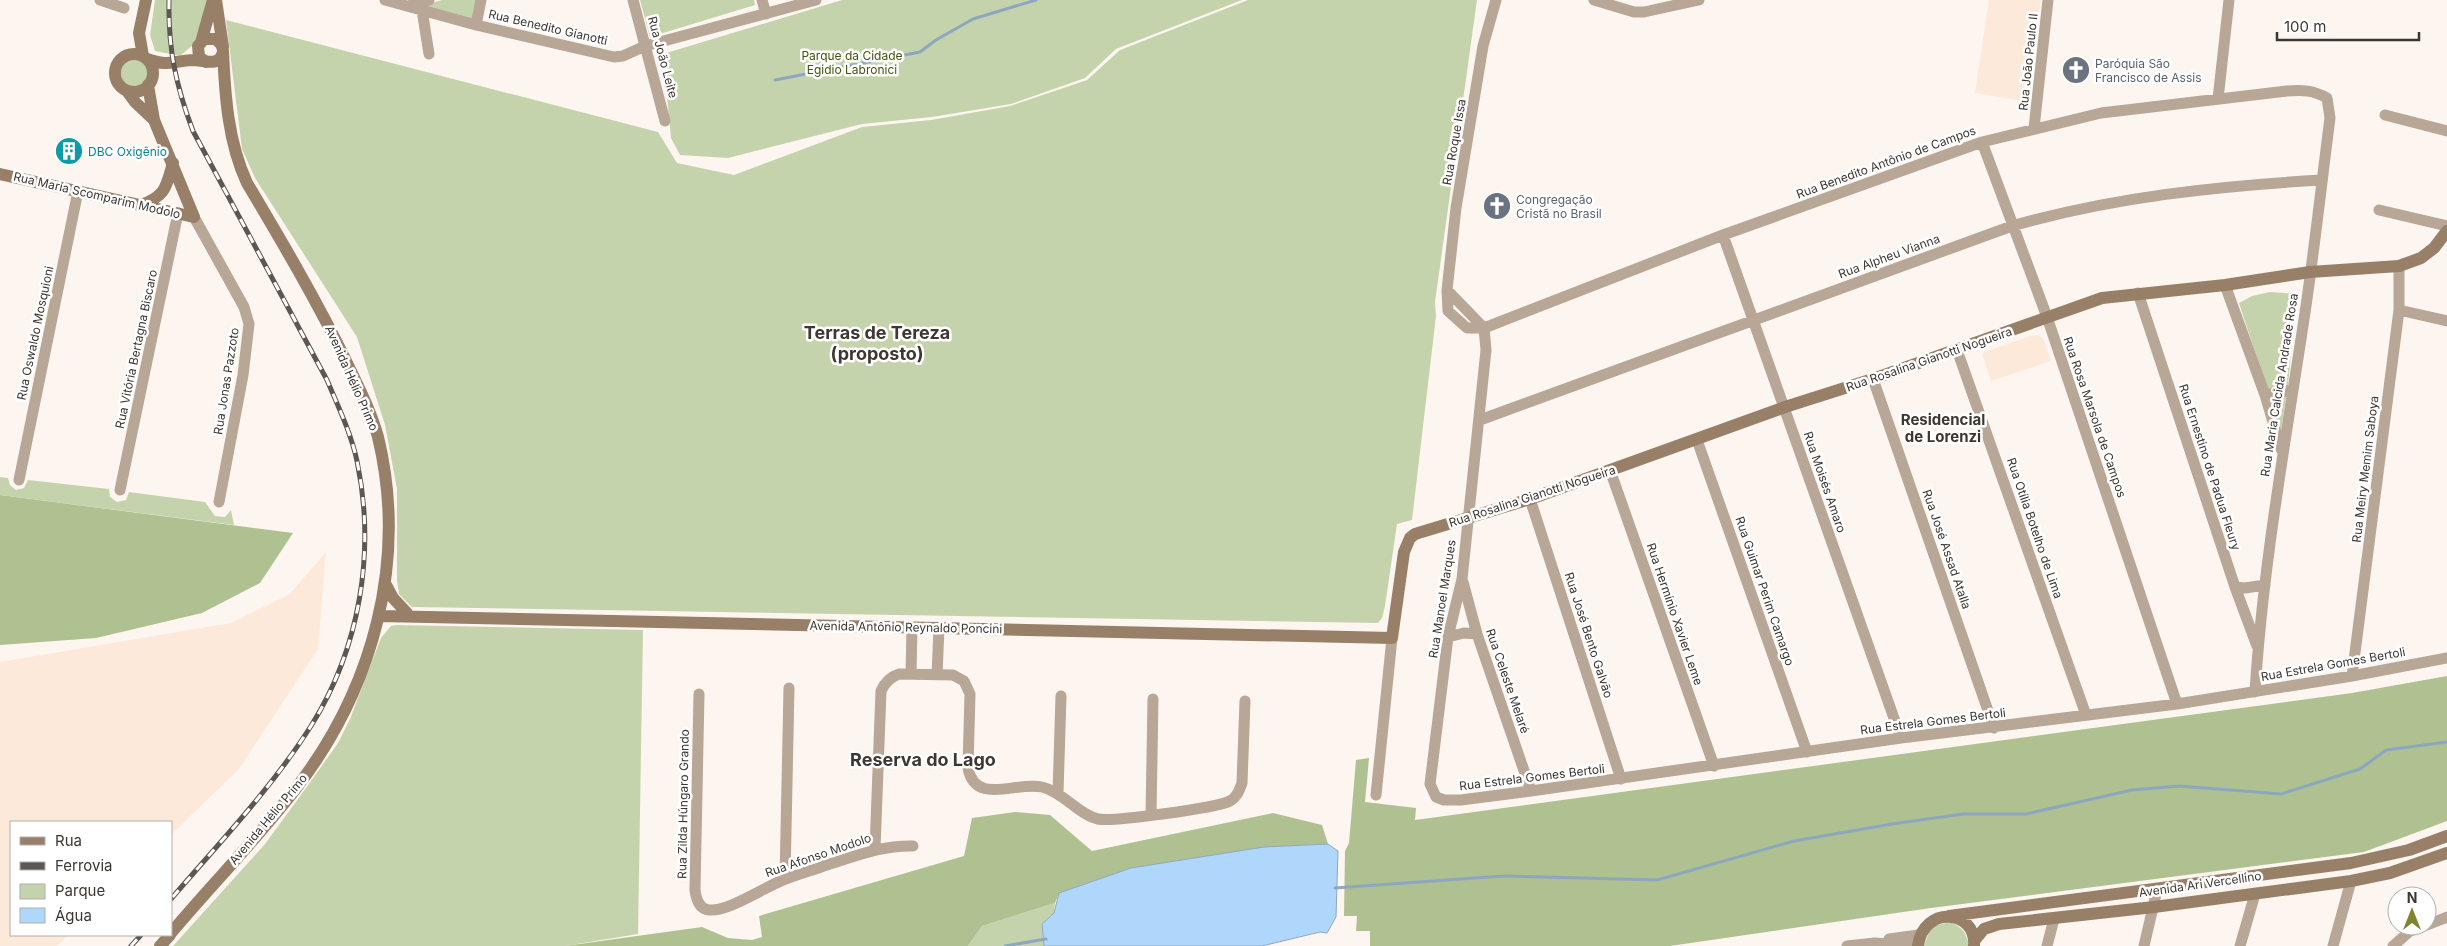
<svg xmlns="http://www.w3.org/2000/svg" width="2447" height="946" viewBox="0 0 2447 946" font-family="Inter,sans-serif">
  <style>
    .built { fill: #fce9d9 }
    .green { fill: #c5d3ad }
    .forest { fill: #afc191 }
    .water { fill: #afd7fc; stroke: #8da7bf }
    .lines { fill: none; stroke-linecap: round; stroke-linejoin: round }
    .stream { stroke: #8da7bf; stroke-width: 3 }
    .street { stroke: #b8a696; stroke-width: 11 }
    .secondary { stroke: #987f68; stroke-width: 12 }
    .rail-casing { stroke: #5d5651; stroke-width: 5 }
    .rail { stroke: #fff; stroke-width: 3; stroke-dasharray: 9; stroke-linecap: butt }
    .labels { text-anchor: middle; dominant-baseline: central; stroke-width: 5; stroke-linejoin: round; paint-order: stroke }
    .street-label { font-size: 12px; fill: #3d3631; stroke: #fff }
    .park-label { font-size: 12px; fill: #42560d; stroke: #fff }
    .worship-label { font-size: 12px; fill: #5b616d; stroke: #fff; text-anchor: start }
    .culture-label { font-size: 12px; fill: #0d838f; stroke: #fff; text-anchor: start }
    .quarter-label { font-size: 15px; font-weight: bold; fill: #3d3631; stroke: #fff }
    .district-label { font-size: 18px; font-weight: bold; fill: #3d3631; stroke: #fff }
  </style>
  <rect width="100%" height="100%" fill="#fdf6f0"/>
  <path class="built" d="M1989 0H2041L2024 101 1975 93Z
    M2039 335 2044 340 2051 361 1991 381 1982 353 2030 336Z
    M326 552 318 649 239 769 171 835V822H11V935H69L57 946H0V662L231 623 290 594Z"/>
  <path class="green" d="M155 0H210L193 45 180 56 155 51 150 35Z
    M442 0H477L473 20 421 6Z
    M640 0H754L755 5 650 37Z
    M842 0H1242L1116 49 1085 78 1011 104 932 117 862 124 728 158 680 155 671 138 663 54Z
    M1248 0H1477L1435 302 1436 316 1412 520 1397 524 1385 606 1382 618 1378 623 412 607 399 594 397 581V489L385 425 357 337 255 178 242 149 226 20 658 132 677 163 734 175 862 127 931 120 1010 106 1087 80 1120 50Z
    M121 73a14 14 0 1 1 28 0a14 14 0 1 1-28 0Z
    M2270 292 2297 294 2288 385 2281 431 2239 303 2252 296Z
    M0 477 8 478 10 485 16 490 24 488 28 480 109 489 110 497 117 502 126 500 129 492 205 502 215 516 225 517 231 510 234 525 0 495Z
    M396 625 643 630 638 934 565 946H173L265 844 306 788 338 743 350 719 381 638 391 626Z
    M1055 903 1054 913 1042 924 1044 946H968L982 926Z
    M1950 922C1963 928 1966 932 1969 946H1924L1931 927Z"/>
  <path class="forest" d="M0 495 293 533 260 583 202 613 96 638 0 645Z
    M2447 676V821L2364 852 1931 908 1670 946H1370V931H1356L1357 916H1344L1345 851 1349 843 1356 760 1369 758 1365 802 1416 808 1415 820 2352 693Z
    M1015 812 1050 815 1092 851 1273 813 1322 825 1328 844 1264 847 1131 868 1059 893 1055 903 982 926 968 946H565L702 927 728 938 752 940 762 937 759 916 964 856 972 818Z"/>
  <path class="water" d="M1328 844 1338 851 1336 917 1327 933 1320 932 1262 946H1044L1042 924 1054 913 1059 893 1131 868 1264 847Z"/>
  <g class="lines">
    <path class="stream" d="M775 80 920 52 936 40 973 19 1036 0
      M1335 888 1503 876 1657 880 1794 841 1892 824 1963 814H2026L2132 790 2179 786 2281 794 2360 769 2386 750 2447 742
      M1005 946 1046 939"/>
    <path class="street" d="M100 0 124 8
      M385 0 476 25 614 57 623 56 645 46 816 0
      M633 0 665 121
      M762 0 766 14
      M1594 0 1634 12H1644L1699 0
      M408 6 429 0
      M422 10 429 54
      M476 25 481 0
      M2218 99 2229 0
      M2385 115 2447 131
      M2034 128 2048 0
      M1982 142 2047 317 2177 704
      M2379 210 2447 226
      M194 217 244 307 249 324 243 375 219 502
      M1723 235 1901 738
      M2225 285 2265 395 2281 449
      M1447 290 1456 208 1483 46 1496 0
      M2138 293 2235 587 2257 646
      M2399 310 2447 321
      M1484 328 1447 290 1448 311 1467 328H1484L1723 235 1982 142 2101 113 2287 91C2303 90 2313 90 2327 98L2330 118C2322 180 2315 243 2306 306 2287 434 2263 562 2255 692
      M1484 328 1486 350 1462 579 1448 637 1430 784 1436 797 1444 800H1461L1531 791 1901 738 2177 704 2352 676 2447 658
      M1957 350 2086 715
      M1873 379 1994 728
      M2265 395 2292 390
      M1480 420 2012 226C2113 197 2218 186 2322 180
      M1697 440 1807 752
      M1610 470 1714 766
      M19 480 78 191
      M120 490 178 213
      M1530 499 1621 779
      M1463 582 1477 634 1531 791
      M2235 587 2245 588 2265 585
      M1448 637 1464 633 1477 634
      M911 674 912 627
      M937 675 939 628
      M2352 676 2399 310V266
      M699 694 695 890C696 898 699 909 709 910 728 912 765 887 783 880 798 874 813 870 827 865 856 856 883 845 913 846
      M1058 793 1061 696
      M1376 795 1392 638
      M1151 815 1153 699
      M875 849 881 691C885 682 890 677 899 674L953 675 964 681 970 694 968 768C975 806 1016 781 1042 787 1063 792 1079 815 1098 819 1113 822 1216 808 1230 801 1237 797 1239 791 1242 783L1245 701
      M785 879 789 688
      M2427 925 2447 917
      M1889 939 1919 935
      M1847 946 1875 943 1913 946
      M2047 946 2054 919
      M2144 946 2157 890
      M2240 946 2255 894
      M2333 946 2351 881
      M2393 946 2410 931 2424 926"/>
    <path class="secondary" d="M216 0 223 47
      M201 42 213 0
      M115 73a19 19 0 1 1 38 0a19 19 0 1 1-38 0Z
      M143 56 139 33 146 0
      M147 59C169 67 172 61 193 60 203 60 221 68 223 51 223 45 220 42 215 39H204L198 46 199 57 206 62
      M148 85 154 120 194 217
      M127 91 135 102 154 120
      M0 174 194 217
      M141 205C166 196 166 187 173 163
      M385 583 393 598 407 613
      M380 616 1392 638 1404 552 1410 538 1415 534 1530 499 1785 407 1873 379 2102 298 2225 285 2310 272 2399 266 2421 258 2434 248 2447 231
      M1949 916 2351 863 2409 850 2447 836
      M171 933C212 884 258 838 297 787 373 688 408 561 378 437 371 411 358 386 347 363 317 301 282 242 247 183 228 142 225 96 223 51
      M1974 941 1984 929 1999 924 2154 907 2351 881 2390 873 2447 853
      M160 946 170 935
      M1918 946C1923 905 1977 909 1974 946"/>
    <defs>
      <path id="rail" d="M169 0C168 49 176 86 193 131L327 380C338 406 351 433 357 461 376 551 360 648 311 726 271 789 219 843 171 899
        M131 946 141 935"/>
    </defs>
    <use href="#rail" class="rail-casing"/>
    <use href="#rail" class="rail"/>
  </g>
  <defs>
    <symbol id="church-disc" viewBox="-11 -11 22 22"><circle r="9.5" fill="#6b7280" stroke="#fff"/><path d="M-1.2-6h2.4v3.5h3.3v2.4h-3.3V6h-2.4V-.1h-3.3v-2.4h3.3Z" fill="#fff"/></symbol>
    <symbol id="building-disc" viewBox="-11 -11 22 22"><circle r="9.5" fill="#0f9aa8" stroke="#fff"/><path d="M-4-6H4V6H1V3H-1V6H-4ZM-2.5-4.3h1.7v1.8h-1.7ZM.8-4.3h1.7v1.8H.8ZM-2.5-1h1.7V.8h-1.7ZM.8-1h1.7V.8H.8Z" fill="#fff"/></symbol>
  </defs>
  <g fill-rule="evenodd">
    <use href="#church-disc" x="2060" y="54" width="32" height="32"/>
    <use href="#building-disc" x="53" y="135" width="32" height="32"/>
    <use href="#church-disc" x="1481" y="190" width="32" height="32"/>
  </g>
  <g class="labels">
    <g class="street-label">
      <text transform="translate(548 27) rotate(13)">Rua Benedito Gianotti</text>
      <text transform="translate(663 57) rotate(75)">Rua João Leite</text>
      <text transform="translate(2028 62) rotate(-84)">Rua João Paulo II</text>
      <text transform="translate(1454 142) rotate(-80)">Rua Roque Issa</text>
      <text transform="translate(1886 162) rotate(-20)">Rua Benedito Antônio de Campos</text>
      <text transform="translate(97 195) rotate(13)">Rua Maria Scomparim Modolo</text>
      <text transform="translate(1889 256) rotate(-20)">Rua Alpheu Vianna</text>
      <text transform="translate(35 333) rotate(-78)">Rua Oswaldo Mosquioni</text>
      <text transform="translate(136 349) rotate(-78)">Rua Vitória Bertagna Biscaro</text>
      <text transform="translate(1929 359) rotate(-19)">Rua Rosalina Gianotti Nogueira</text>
      <text transform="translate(352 378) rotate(66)">Avenida Hélio Primo</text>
      <text transform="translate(226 381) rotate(-81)">Rua Jonas Pazzoto</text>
      <text transform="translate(2279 385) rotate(-81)">Rua Maria Calcida Andrade Rosa</text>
      <text transform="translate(2095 417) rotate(71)">Rua Rosa Marsola de Campos</text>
      <text transform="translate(2210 467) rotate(72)">Rua Ernestino de Padua Fleury</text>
      <text transform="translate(2365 469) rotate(-83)">Rua Meiry Memim Saboya</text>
      <text transform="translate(1825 482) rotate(71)">Rua Moisés Amaro</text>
      <text transform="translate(1532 496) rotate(-18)">Rua Rosalina Gianotti Nogueira</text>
      <text transform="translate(2035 528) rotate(71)">Rua Otília Botelho de Lima</text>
      <text transform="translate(1947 549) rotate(71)">Rua José Assad Atalla</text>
      <text transform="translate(1765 591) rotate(71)">Rua Guimar Perim Camargo</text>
      <text transform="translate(1442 599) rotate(-81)">Rua Manoel Marques</text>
      <text transform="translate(1675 614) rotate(71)">Rua Hermínio Xavier Leme</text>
      <text transform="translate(906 627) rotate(1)">Avenida Antônio Reynaldo Poncini</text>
      <text transform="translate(1589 635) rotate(72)">Rua José Bento Galvão</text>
      <text transform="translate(2333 664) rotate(-10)">Rua Estrela Gomes Bertoli</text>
      <text transform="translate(1508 681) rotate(71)">Rua Celeste Melaré</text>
      <text transform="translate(1933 721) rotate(-7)">Rua Estrela Gomes Bertoli</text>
      <text transform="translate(1532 777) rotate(-7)">Rua Estrela Gomes Bertoli</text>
      <text transform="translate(683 804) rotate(-89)">Rua Zilda Húngaro Grando</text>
      <text transform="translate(268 819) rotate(-50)">Avenida Hélio Primo</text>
      <text transform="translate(818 855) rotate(-19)">Rua Afonso Modolo</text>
      <text transform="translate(2200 884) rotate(-8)">Avenida Ari Vercellino</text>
    </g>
    <g class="park-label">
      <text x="852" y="55">Parque da Cidade<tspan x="852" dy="14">Egidio Labronici</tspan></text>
    </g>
    <g class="worship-label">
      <text x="2095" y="63">Paróquia São<tspan x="2095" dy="14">Francisco de Assis</tspan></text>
      <text x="1516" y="199">Congregação<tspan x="1516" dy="14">Cristã no Brasil</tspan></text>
    </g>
    <g class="culture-label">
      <text x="88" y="151">DBC Oxigênio</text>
    </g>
    <g class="quarter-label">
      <text x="1943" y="419">Residencial<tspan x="1943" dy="17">de Lorenzi</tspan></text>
    </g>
    <g class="district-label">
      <text x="877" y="332">Terras de Tereza<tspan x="877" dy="21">(proposto)</tspan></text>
      <text x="923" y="759">Reserva do Lago</text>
    </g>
  </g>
  <rect x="10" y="821" width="162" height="115" fill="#ffffff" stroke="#b1afad"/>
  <rect x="20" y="837" width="25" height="8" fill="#987f68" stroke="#b1afad"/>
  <text x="55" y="846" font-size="15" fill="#3d3631">Rua</text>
  <rect x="20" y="862" width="25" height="8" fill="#5d5651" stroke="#b1afad"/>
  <text x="55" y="871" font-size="15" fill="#3d3631">Ferrovia</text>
  <rect x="20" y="884" width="25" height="15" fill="#c5d3ad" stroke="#b1afad"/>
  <text x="55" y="896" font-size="15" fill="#3d3631">Parque</text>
  <rect x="20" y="908" width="25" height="15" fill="#afd7fc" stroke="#b1afad"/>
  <text x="55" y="921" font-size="15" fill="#3d3631">Água</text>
  <g transform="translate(2412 911)"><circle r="24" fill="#ffffff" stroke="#b1afad"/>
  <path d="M0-4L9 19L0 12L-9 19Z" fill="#828530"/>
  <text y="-8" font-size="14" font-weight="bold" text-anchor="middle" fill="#3d3631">N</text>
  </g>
  <path d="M2277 32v8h142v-8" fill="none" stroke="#3d3631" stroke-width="2.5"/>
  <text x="2284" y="32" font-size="15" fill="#3d3631" stroke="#ffffff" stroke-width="4" paint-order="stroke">100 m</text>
</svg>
